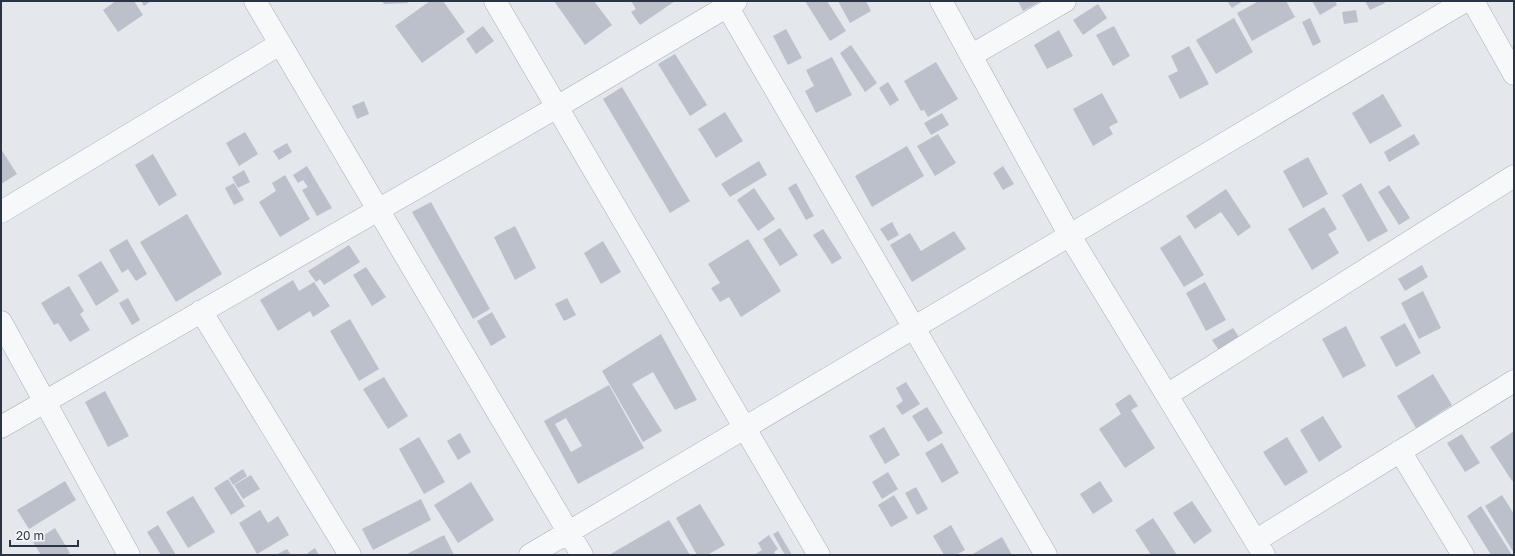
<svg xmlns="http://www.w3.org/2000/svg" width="1515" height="556" viewBox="0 0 1515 556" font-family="'Golos Text',sans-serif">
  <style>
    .building { fill: #bbc0ca; fill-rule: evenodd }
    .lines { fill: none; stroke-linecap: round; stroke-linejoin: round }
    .minor-casing { stroke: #a9aeb7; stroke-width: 23 }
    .minor { stroke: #f7f8fa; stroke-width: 22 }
  </style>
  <rect width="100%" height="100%" fill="#e4e7ec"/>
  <path class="building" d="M116 1H134L143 15 118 32 103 10Z
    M141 1H151L144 6Z
    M382 1H407L408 3 384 4Z
    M430 1H443L465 32 422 63 395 26Z
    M554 1H594L612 25 585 45Z
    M631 1H675L640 25 631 12 636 9Z
    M805 1H827L846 31 830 41Z
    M838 1H866L871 11 850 23Z
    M1018 1H1041L1023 11Z
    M1227 1H1243L1232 8Z
    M1259 1H1286L1295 17 1252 41 1237 13Z
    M1312 1H1335L1337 5 1320 15Z
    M1365 1H1384L1385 3 1370 10Z
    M1098 4 1107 18 1083 35 1073 20Z
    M1356 10 1358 22 1344 24 1342 12Z
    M1234 18 1253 52 1216 74 1196 40Z
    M1310 18 1321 42 1313 46 1302 22Z
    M483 26 494 41 476 54 466 39Z
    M1114 26 1130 56 1113 66 1096 35Z
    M786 29 802 58 788 65 773 36Z
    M1059 30 1073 56 1047 69 1034 45Z
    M851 45 877 83 865 92 840 53Z
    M1189 46 1209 84 1180 99 1168 76 1178 71 1171 56Z
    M675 54 707 105 690 116 658 64Z
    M832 57 852 95 816 113 805 91 814 86 806 70Z
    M936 62 958 99 928 117 924 110 921 111 904 81Z
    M888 82 899 100 890 106 879 88Z
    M622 87 690 201 670 213 603 99Z
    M1102 93 1118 122 1109 127 1113 134 1093 146 1073 109Z
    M1383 94 1402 126 1370 144 1352 113Z
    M364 101 369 114 357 119 352 106Z
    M725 112 743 141 716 158 698 129Z
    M942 113 949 125 931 135 924 123Z
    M245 132 258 154 239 166 226 143Z
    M938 134 956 163 935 176 917 146Z
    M1414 134 1420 144 1389 162 1384 152Z
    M287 143 292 152 279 160 273 151Z
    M907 146 924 176 872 207 855 176Z
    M1 149 17 174 1 184Z
    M153 154 177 195 159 206 135 165Z
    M1308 157 1328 194 1303 208 1283 171Z
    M759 161 767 175 730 197 721 184Z
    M307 166 332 208 317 216 302 190 308 187 303 180 298 183 293 175Z
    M1003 166 1014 184 1003 190 993 173Z
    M244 170 250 182 238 188 232 177Z
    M285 175 310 219 280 237 259 202 276 191 272 183Z
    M234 183 244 200 234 205 225 188Z
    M796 183 814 216 806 220 788 188Z
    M1361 183 1388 231 1368 242 1342 195Z
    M1389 185 1410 218 1399 225 1378 192Z
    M754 188 775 219 758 231 737 200Z
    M1226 189 1251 227 1238 236 1221 212 1195 229 1186 216Z
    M431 202 490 309 473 319 412 212Z
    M1324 207 1337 229 1328 234 1339 253 1312 270 1288 229Z
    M187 214 222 274 176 302 140 242Z
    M892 222 899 235 888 241 880 229Z
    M515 226 536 268 515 280 494 237Z
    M780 228 798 255 780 266 763 239Z
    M823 229 842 258 832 264 813 235Z
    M954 231 966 249 912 282 890 245 910 233 921 251Z
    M1180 235 1204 275 1184 287 1160 248Z
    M127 239 147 274 136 281 128 269 122 273 109 250Z
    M748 239 781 291 741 317 729 297 720 302 711 288 720 283 708 264Z
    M603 241 621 272 601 284 584 253Z
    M349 245 360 262 324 285 320 279 316 282 308 271Z
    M101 261 119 291 96 306 78 275Z
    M1422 265 1428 277 1405 291 1398 279Z
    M366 267 386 297 372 306 353 275Z
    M293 280 299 291 314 282 330 306 313 317 310 311 278 331 260 300Z
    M1205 282 1226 320 1206 331 1186 293Z
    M69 286 84 311 80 314 90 330 70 342 58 323 54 325 41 303Z
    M1423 291 1441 328 1419 339 1401 303Z
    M128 298 140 320 132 325 119 303Z
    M567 298 576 315 564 321 555 304Z
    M492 312 506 337 491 346 477 321Z
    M350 319 379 369 359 381 330 331Z
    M1405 323 1421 353 1396 367 1380 337Z
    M1346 326 1366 366 1343 378 1322 339Z
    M1233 328 1241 340 1220 352 1212 340Z
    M661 334 697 400 675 410 653 372 632 384 662 431 643 442 602 371Z
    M1433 374 1452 405 1416 428 1397 396Z
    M384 377 408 416 388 429 363 389Z
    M906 382 920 404 902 415 896 406 903 401 896 388Z
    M609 385 644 448 578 484 544 421ZM566 418 582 446 571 452 555 424Z
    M105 391 129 436 108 447 85 402Z
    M1130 394 1138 406 1131 410 1155 448 1125 468 1099 429 1121 414 1115 404Z
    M927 407 943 433 928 442 912 416Z
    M1323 416 1342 447 1319 462 1300 430Z
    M884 427 900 455 885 464 869 436Z
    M1514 431V480L1512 481 1490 447Z
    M460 433 471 452 458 460 447 441Z
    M1462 434 1480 463 1465 472 1447 443Z
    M419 437 445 482 424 494 399 449Z
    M1287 437 1308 472 1285 486 1263 452Z
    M942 443 959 473 942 483 925 453Z
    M243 469 247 476 233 485 229 478Z
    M888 472 898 489 882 499 872 482Z
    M251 475 260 489 243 499 234 485Z
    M228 479 245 506 231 515 214 488Z
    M65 481 76 500 29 529 17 510Z
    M1100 481 1113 501 1093 514 1080 494Z
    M471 482 494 520 458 543 434 505Z
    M916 487 928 509 917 515 905 493Z
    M894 495 908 518 891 527 878 505Z
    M1502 495 1514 514V553L1485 506Z
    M193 496 215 532 188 548 166 512Z
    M421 499 431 520 373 550 362 529Z
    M1192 501 1212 531 1194 544 1173 513Z
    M700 504 725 545 707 555H697L676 518Z
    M1481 506 1512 555H1491L1467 516Z
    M260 510 268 523 278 516 289 535 257 554 239 523Z
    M1153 518 1177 555H1151L1135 530Z
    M669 520 690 555H609Z
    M158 525 176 555H161L147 532Z
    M951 525 965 550 956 555H944L933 536Z
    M55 528 70 553 66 555H41L33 542Z
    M778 531 792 555H785L773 534Z
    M444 535 454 555H405Z
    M769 535 778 549 774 552 776 555H754L762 550 758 543Z
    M1002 537 1012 555H971Z
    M315 548 319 555H305Z
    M287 549 291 555H276Z"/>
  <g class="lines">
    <defs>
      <path id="minor" d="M255 1 582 555
        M495 1 819 555
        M724 1 1046 555
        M941 1 1070 236 1264 555
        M1473 1 1514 74
        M972 55 1065 1
        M1 212 280 44
        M201 311 350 555
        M1 322 129 555
        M1167 395 1514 176
        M1 427 557 107 736 1
        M1400 451 1463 555
        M1255 541 1514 381
        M530 555 1465 1"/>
    </defs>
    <use href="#minor" class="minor-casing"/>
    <use href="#minor" class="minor"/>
  </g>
  <rect width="1515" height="556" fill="none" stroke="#2b3445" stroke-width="4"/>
  <path d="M10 540v6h68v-6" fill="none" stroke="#2b3445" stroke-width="2"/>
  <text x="16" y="540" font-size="12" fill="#2b3445" stroke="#f4f6f9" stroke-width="3" paint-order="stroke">20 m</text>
</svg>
